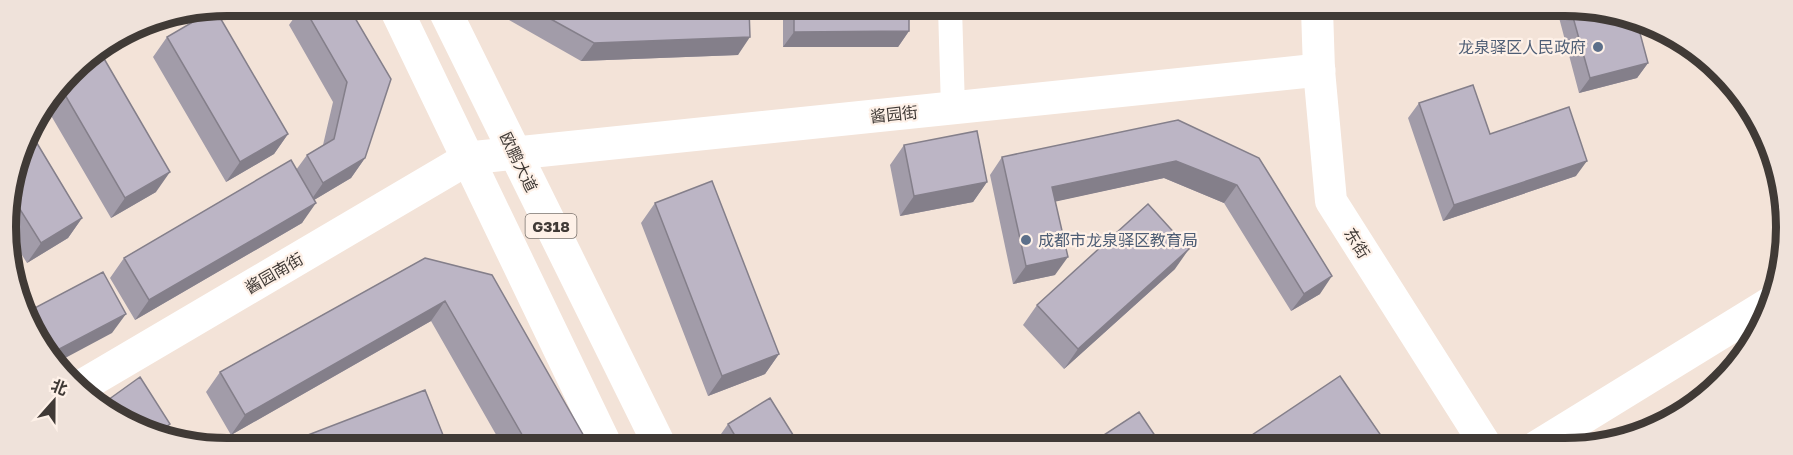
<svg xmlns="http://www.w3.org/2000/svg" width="1793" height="455" viewBox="0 0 1793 455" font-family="'Golos Text','Noto Sans SC',sans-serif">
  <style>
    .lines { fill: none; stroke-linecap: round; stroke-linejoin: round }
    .pedestrian { stroke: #fff; stroke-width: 24 }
    .minor { stroke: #fff; stroke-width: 32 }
    .tertiary { stroke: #fff; stroke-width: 33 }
    .trunk { stroke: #fff; stroke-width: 33 }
    .wall { fill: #a29ca9 }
    .shaded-wall { fill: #847f8a }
    .building { fill: #bcb5c5; stroke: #847f8a; stroke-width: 1.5 }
    .service-dot { fill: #5c6f8a; stroke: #fef1e8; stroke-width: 2 }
    .labels { text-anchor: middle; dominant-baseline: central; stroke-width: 4.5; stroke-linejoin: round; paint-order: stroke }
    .shield { fill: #fef1e8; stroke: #79716b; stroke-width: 1.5 }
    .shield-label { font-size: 15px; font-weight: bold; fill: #403a36 }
    .service-label { font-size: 16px; fill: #4e5e75; stroke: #fef1e8; text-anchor: end }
    .street-label { font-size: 16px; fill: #403a36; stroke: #fef1e8 }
    .rim { fill: none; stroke: #403a36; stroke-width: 8 }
  </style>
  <rect width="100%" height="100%" fill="#f3e3d8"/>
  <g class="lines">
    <path class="pedestrian" d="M950 8 953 108"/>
    <path class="minor" d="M1317 9 1319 70 1331 201 1487 447
      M1536 447 1770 303"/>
    <path class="tertiary" d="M80 387 469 158 1319 70"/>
    <path class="trunk" d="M395 7 606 446
      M443 7 660 446"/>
  </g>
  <path class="wall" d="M302 6H348L365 158 351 178 314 200 302 223 135 320 110 278 124 258 296 170 307 155 323 145 333 102 289 25Z
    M503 7 749 8 738 55 581 61 509 20Z
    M783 8H909V31L898 47H783Z
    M975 8 1163 9 976 14Z
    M1557 10H1608L1648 63 1637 78 1579 93Z
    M167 37 288 134 274 154 226 182 153 57Z
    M81 61 156 192 111 218 46 107Z
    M1419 103 1490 134 1576 176 1443 221 1408 118Z
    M29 130 82 218 68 238 27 263 8 233 6 213Z
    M904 145 987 182 973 202 900 216 890 165Z
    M1002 157 1259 158 1320 294 1291 311 1224 203 1164 178 1056 201 1055 275 1013 284 990 175Z
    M655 203 779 354 765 374 708 396 641 223Z
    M425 258 589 445H502L431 321 231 435 206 392 220 372Z
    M1175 269 1064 369 1023 325 1037 305Z
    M728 424 800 446H715L714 444Z"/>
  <path class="shaded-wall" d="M980 8 1163 9 976 14Z
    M909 31 898 47H783L794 32Z
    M750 37 738 55 581 61 594 43Z
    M1648 63 1637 78 1579 93 1590 78Z
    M288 134 274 154 226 182 240 162Z
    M365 158 351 178 309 203 323 183Z
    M1176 161 1237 185 1224 203 1164 178 1040 205 1052 187Z
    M1587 161 1576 176 1443 221 1454 205Z
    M170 172 156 192 111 218 125 198Z
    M987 182 973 202 900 216 914 196Z
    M316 203 302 223 135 320 149 300Z
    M82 218 68 238 27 263 41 243Z
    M1189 249 1175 269 1064 369 1078 349Z
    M1068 257 1055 275 1013 284 1026 266Z
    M1332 276 1320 294 1291 311 1304 294Z
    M445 301 431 321 231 435 245 415Z
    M126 314 112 333 54 364 52 362 48 355Z
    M779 354 765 374 708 396 722 376Z
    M170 424 162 436 155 434Z
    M1382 437 1375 447H1367Z"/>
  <path class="building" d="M303 6H348L391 79 365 158 323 183 307 155 334 139 347 82Z
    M529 7 749 8 750 37 594 43Z
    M794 8H909V31L794 32Z
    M215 9 288 134 240 162 167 37Z
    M1571 10H1608L1637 22 1648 63 1590 78Z
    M99 50 170 172 125 198 61 88 81 61Z
    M1473 85 1490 134 1569 107 1587 161 1454 205 1419 103Z
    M1178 120 1259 158 1332 276 1304 294 1237 185 1176 161 1052 187 1068 257 1026 266 1002 157Z
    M29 130 82 218 41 243 11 195Z
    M977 131 987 182 914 196 904 145Z
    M291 160 316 203 149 300 124 258Z
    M712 181 779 354 722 376 655 203Z
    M1148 204 1189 249 1078 349 1037 305Z
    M425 258 492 275 589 445H528L445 301 245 415 220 372Z
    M103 272 126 314 48 355 27 312Z
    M1340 376 1382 437 1367 447H1234Z
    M140 377 170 424 155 434 116 419 101 405Z
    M425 390 447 445H282Z
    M770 398 800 446H741L728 424Z
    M1139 412 1162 446H1087Z"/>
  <g class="service-dot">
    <circle cx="1598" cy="47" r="6"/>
    <circle cx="1026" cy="240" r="6"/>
  </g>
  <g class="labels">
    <rect class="shield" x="525.5" y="214" width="51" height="24" rx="4.5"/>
    <g class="shield-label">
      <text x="551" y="226">G318</text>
    </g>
    <g class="service-label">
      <text x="1586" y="47">龙泉驿区人民政府</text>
      <text x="1038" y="240" text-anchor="start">成都市龙泉驿区教育局</text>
    </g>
    <g class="street-label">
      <text transform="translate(894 114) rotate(-6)">酱园街</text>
      <text transform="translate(519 162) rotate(64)">欧鹏大道</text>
      <text transform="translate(1357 243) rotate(58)">东街</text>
      <text transform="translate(274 273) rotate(-30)">酱园南街</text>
    </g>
  </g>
  <path d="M0 0H1793V455H0ZM227 16H1565A211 211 0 0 1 1776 227V227A211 211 0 0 1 1565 438H227A211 211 0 0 1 16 227V227A211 211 0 0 1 227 16Z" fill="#efe2da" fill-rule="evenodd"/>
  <path class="rim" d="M227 16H1565A211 211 0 0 1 1776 227V227A211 211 0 0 1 1565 438H227A211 211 0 0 1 16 227V227A211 211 0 0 1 227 16Z"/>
  <g transform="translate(54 401) rotate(21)" stroke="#fef1e8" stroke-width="4.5" paint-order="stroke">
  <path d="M0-4.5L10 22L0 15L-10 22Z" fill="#403a36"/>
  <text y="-9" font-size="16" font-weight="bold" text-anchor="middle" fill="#403a36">北</text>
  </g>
</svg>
